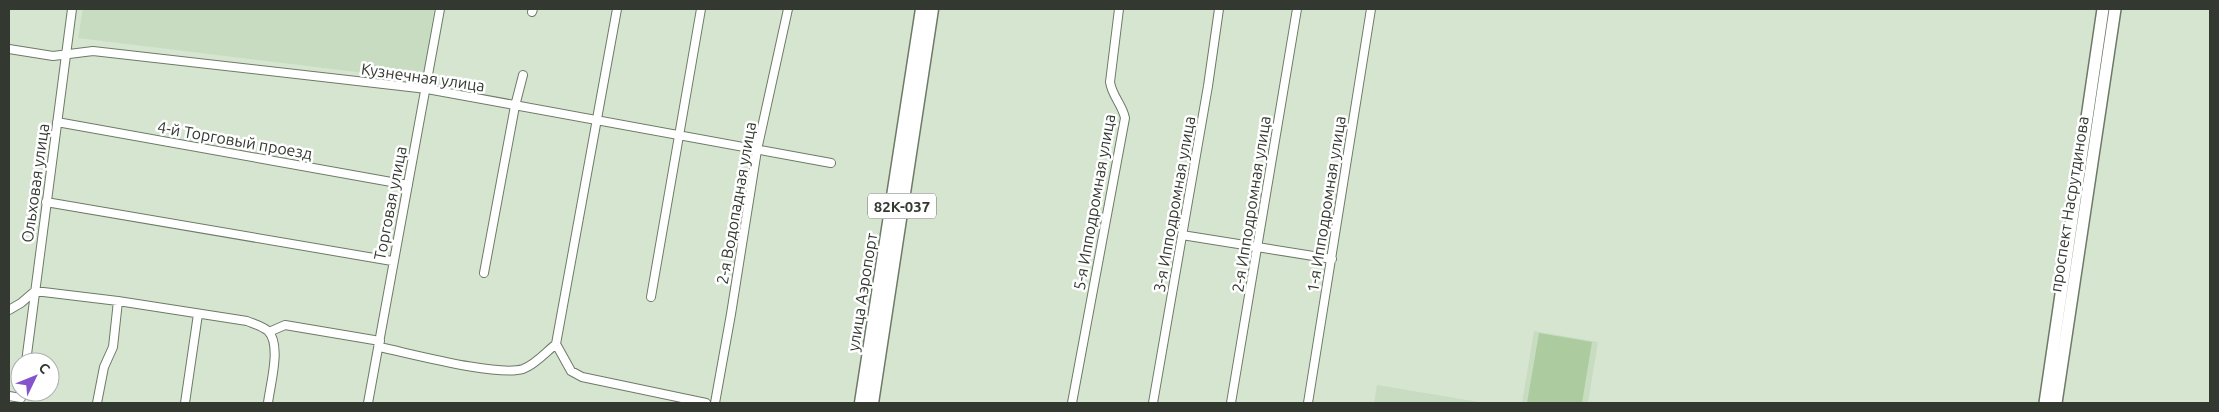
<svg xmlns="http://www.w3.org/2000/svg" width="2219" height="412" viewBox="0 0 2219 412" font-family="Ubuntu,sans-serif">
  <style>
    .built { fill: #c8dcc1 }
    .pitch { fill: #accca0 }
    .lines { fill: none; stroke-linecap: round; stroke-linejoin: round }
    .minor-casing { stroke: #6d7a68; stroke-width: 10 }
    .secondary-casing { stroke: #6d7a68; stroke-width: 14 }
    .primary-casing { stroke: #6d7a68; stroke-width: 15 }
    .minor { stroke: #fff; stroke-width: 8 }
    .secondary { stroke: #fff; stroke-width: 11 }
    .primary { stroke: #fff; stroke-width: 12 }
    .labels { text-anchor: middle; dominant-baseline: central; stroke-width: 5; stroke-linejoin: round; paint-order: stroke }
    .shield { fill: #fff; stroke: #70746f; stroke-width: 1 }
    .shield-label { font-size: 15px; font-weight: bold; fill: #333931 }
    .street-label { font-size: 16px; fill: #333931; stroke: #fff }
  </style>
  <rect width="100%" height="100%" fill="#d6e5d0"/>
  <path class="built" d="M83 9H434L423 80 78 38Z
    M1534 331 1598 342 1588 403H1522Z
    M1377 385 1485 403H1374Z"/>
  <path class="pitch" d="M1539 333 1592 342 1582 403H1527Z"/>
  <g class="lines">
    <defs>
      <path id="minor" d="M532 12 533 9
        M9 49 53 56 93 51 427 89 831 163
        M57 122 408 185
        M46 202 392 261
        M1182 235 1332 259
        M484 273 515 106 523 75
        M651 297 701 9
        M9 310 21 303 35 291 118 301 247 321C254 324 262 326 268 331 282 345 270 385 268 403
        M269 332 285 325 380 341
        M556 344 617 9
        M556 344 571 371 582 377 706 403
        M379 347C409 353 497 377 523 369 535 365 546 352 556 344
        M26 362 72 9
        M9 396 21 398
        M97 403 104 367 113 347 118 301
        M185 403 198 314
        M368 403 440 9
        M715 403 731 314 757 150 788 9
        M1072 403 1125 118C1122 104 1112 96 1110 82L1119 9
        M1153 403 1208 86 1219 9
        M1231 403 1297 9
        M1308 403 1371 9"/>
      <path id="secondary" d="M2045 403 2103 9
        M2056 403 2115 9"/>
      <path id="primary" d="M861 403 922 9
        M872 403 932 9"/>
    </defs>
    <use href="#minor" class="minor-casing"/>
    <use href="#secondary" class="secondary-casing"/>
    <use href="#primary" class="primary-casing"/>
    <use href="#minor" class="minor"/>
    <use href="#secondary" class="secondary"/>
    <use href="#primary" class="primary"/>
  </g>
  <g class="labels">
    <rect class="shield" x="868" y="193.5" width="68" height="25" rx="4"/>
    <g class="shield-label">
      <text x="902" y="206">82К-037</text>
    </g>
    <g class="street-label">
      <text transform="translate(423 77) rotate(8)">Кузнечная улица</text>
      <text transform="translate(235 140) rotate(10)">4-й Торговый проезд</text>
      <text transform="translate(35 183) rotate(-82)">Ольховая улица</text>
      <text transform="translate(1094 202) rotate(-80)">5-я Ипподромная улица</text>
      <text transform="translate(390 203) rotate(-79)">Торговая улица</text>
      <text transform="translate(736 203) rotate(-80)">2-я Водопадная улица</text>
      <text transform="translate(1174 204) rotate(-80)">3-я Ипподромная улица</text>
      <text transform="translate(1251 204) rotate(-81)">2-я Ипподромная улица</text>
      <text transform="translate(1326 204) rotate(-81)">1-я Ипподромная улица</text>
      <text transform="translate(2069 204) rotate(-81)">проспект Насрутдинова</text>
      <text transform="translate(862 292) rotate(-81)">улица Аэропорт</text>
    </g>
  </g>
  <rect width="2219" height="412" fill="none" stroke="#333931" stroke-width="20"/>
  <g transform="translate(35 377) rotate(47)"><circle r="24" fill="#ffffff" stroke="#adb0ad"/>
  <path d="M0-4L9 19L0 12L-9 19Z" fill="#8554cd"/>
  <text y="-8" font-size="14" font-weight="bold" text-anchor="middle" fill="#333931">С</text>
  </g>
</svg>
